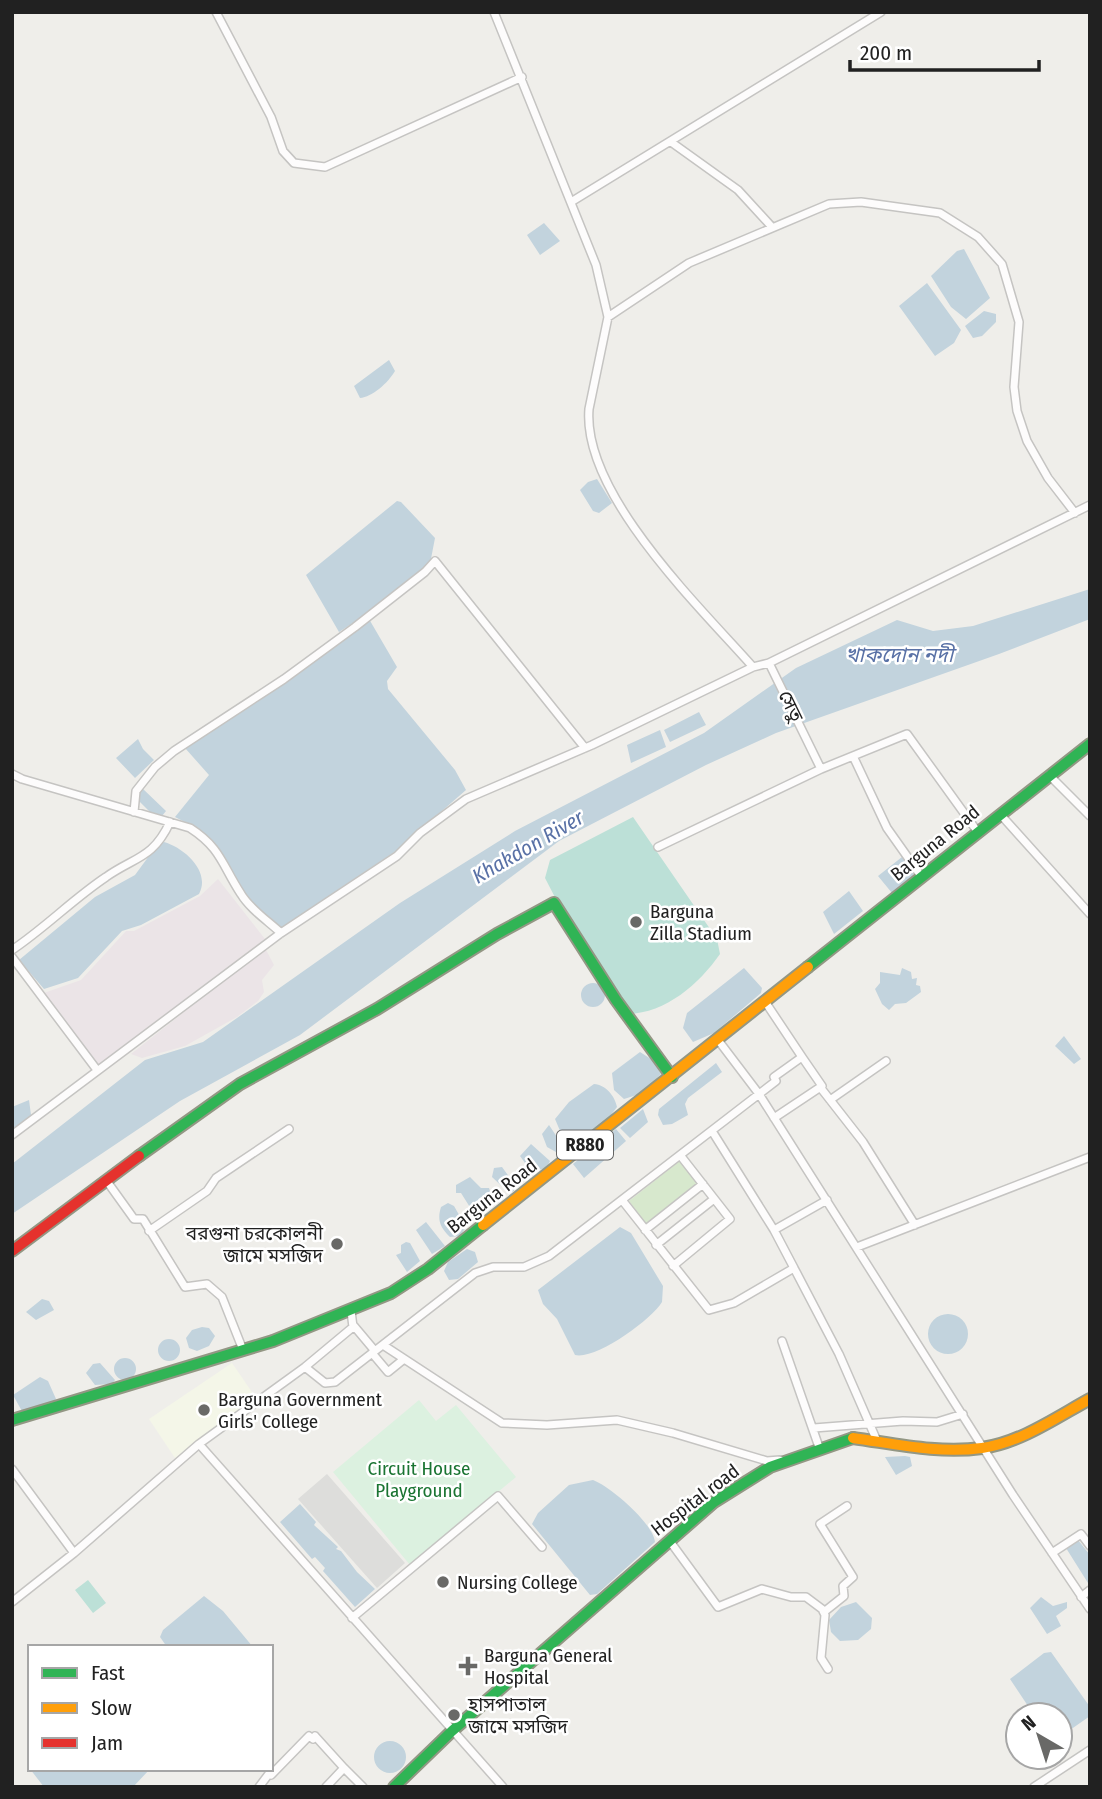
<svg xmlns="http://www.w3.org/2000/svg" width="1102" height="1799" viewBox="0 0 1102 1799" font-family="'Fira Sans Condensed','Noto Sans Bengali',sans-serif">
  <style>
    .industrial { fill: #ebe4e7 }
    .education { fill: #f4f6e8 }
    .religious { fill: #dddddb }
    .grass { fill: #d7e8cd }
    .park { fill: #dcf1e0 }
    .pitch { fill: #bce0d7 }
    .water { fill: #c2d3dd }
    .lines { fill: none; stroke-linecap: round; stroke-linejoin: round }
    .street-casing { stroke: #c5c4c2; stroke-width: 10 }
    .fast-casing { stroke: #939784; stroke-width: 14 }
    .slow-casing { stroke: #939784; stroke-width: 14 }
    .jam-casing { stroke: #939784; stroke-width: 14 }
    .street { stroke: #fdfcfc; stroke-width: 7 }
    .fast { stroke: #30b455; stroke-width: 10 }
    .slow { stroke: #ff9f0a; stroke-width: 10 }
    .jam { stroke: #e5322d; stroke-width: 10 }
    .poi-dot { fill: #696967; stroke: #fff; stroke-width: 2.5 }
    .labels { text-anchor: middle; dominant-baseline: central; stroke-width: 5; stroke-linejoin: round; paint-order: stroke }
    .shield { fill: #fff; stroke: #646464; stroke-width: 2 }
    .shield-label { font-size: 18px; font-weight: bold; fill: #212121 }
    .street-label { font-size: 19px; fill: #212121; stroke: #fff }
    .poi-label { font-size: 19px; fill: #212121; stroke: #fff; text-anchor: start }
    .park-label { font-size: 19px; fill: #1a7432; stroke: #fff }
    .water-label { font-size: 21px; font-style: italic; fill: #5971a6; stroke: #fff }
  </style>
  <rect width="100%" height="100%" fill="#efeeea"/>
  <path class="industrial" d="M218 879 265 939 213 982 96 1067 41 994 81 980 126 931H134L200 896Z
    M265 948 274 965 262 980 264 992 258 1001 237 1017 185 1046 142 1058 131 1054Z"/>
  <path class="education" d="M232 1363 258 1401 175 1458 149 1419Z"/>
  <path class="religious" d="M327 1474 405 1563 377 1588 298 1499Z"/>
  <path class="grass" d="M681 1160 700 1184 647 1225 629 1201Z"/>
  <path class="park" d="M419 1400 436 1421 456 1405 516 1477 410 1565 333 1472Z"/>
  <path class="pitch" d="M633 817 717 939 720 954C699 984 666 1013 628 1014L575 936 545 878 550 860Z
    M88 1580 106 1603 93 1613 75 1590Z"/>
  <path class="water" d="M544 223 560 241 540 255 527 235Z
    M964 249 990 298 966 319 951 307 931 276 957 251Z
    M927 283 961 330 954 343 935 356 899 306Z
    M984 311 996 314V322L982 336 973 338 965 326Z
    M389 360 395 371C388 383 372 397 360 398L354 386Z
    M597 479 612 503 599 513 593 511 580 490 588 482Z
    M397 501 401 502 435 538 430 564 393 597 339 632 306 575Z
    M1090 589V619L999 654 776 733 706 765 559 841 300 1035 180 1101 12 1214V1164L145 1060 203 1042 400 903 515 831 704 733 796 668 897 620 933 631 973 626Z
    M369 619 397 667 387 681 388 689 455 770 466 790 396 851 281 928C268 917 250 906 242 891 218 848 223 841 175 817L209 775 185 748 254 704Z
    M699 712 706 725 670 742 664 730Z
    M660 730 666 747 631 763 627 745Z
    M138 739 143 749 154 760 135 778 116 758Z
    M142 788 166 811 162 816 152 814 137 799Z
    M164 842C185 848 211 872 199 894L141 925 122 931 78 978 44 989 19 960 95 897 135 875 157 845Z
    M902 857 914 875 892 893 878 876Z
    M849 891 863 911 834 934 823 912Z
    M744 968 762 988 761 993 714 1033 693 1042 683 1028 687 1013Z
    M902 968 911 972 912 979 917 978 916 985 920 986 921 992 906 1003 895 1004 889 1010 882 1004 875 989 880 983V972L900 975Z
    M581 995a12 12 0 1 1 24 0a12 12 0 1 1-24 0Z
    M1064 1036 1081 1059 1074 1064 1055 1046Z
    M640 1052 654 1061 661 1074 643 1093 624 1099 614 1090 612 1073Z
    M716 1063 722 1072 688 1098 685 1104 688 1115 672 1124 663 1125 658 1115 659 1109Z
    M594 1084C606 1085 615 1096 617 1107L607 1120 575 1143 561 1133 555 1119 569 1102Z
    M29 1100 31 1115 12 1131V1107Z
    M643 1109 648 1122 630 1138 620 1128Z
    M549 1125 565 1149 556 1152 547 1147 542 1134Z
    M616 1129 626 1141 584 1178 573 1164Z
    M531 1144 550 1161 546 1169 530 1170 520 1156Z
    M502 1167 515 1185 514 1191 509 1193 492 1177 494 1168Z
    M470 1177 481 1188H489L494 1203 485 1212H473L461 1193H456V1185Z
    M448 1203 454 1206 466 1227 460 1236 450 1237C440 1227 437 1220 441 1207Z
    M426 1222 445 1246 432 1254 416 1230Z
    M620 1227 631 1233 663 1286 662 1302C651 1320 596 1360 575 1355L557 1319 543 1304 538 1290Z
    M406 1242 410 1243 420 1261 407 1272 396 1255 401 1253V1245Z
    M467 1249 475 1252 478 1262 458 1279 449 1280 444 1271 448 1262Z
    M42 1299 49 1301 54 1310 36 1320 26 1312Z
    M928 1334a20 20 0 1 1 40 0a20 20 0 1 1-40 0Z
    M202 1327 209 1328 215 1336 209 1346 197 1351 189 1348 186 1338 192 1330Z
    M158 1350a11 11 0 1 1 22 0a11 11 0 1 1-22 0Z
    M114 1369a11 11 0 1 1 22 0a11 11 0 1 1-22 0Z
    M100 1363 115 1380 112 1384 95 1385 86 1373 93 1364Z
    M40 1377 48 1381 56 1399 53 1403 23 1413 13 1395Z
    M905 1456 910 1457 912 1466 896 1475 885 1457Z
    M593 1480C611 1487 653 1523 655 1542L597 1594 590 1595 532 1524 538 1513 569 1485Z
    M300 1504 316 1522 314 1525 338 1547 336 1549 341 1551 357 1572 375 1589 355 1607 323 1571 325 1568 315 1557 312 1559 280 1522Z
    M1078 1540 1090 1555 1088 1583 1066 1548Z
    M204 1596 223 1611 253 1647H167L160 1637 163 1630Z
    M1041 1597 1053 1606 1067 1602V1608L1056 1616 1061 1626 1047 1634 1030 1608Z
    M856 1602 872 1618 871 1629 858 1640 840 1641 831 1632 829 1620 841 1607Z
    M1051 1652 1090 1707V1716L1060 1737V1715H1034L1010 1679 1044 1653Z
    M374 1757a16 16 0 1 1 32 0a16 16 0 1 1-32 0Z
    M30 1769H150L133 1787H44Z"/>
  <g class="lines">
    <defs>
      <path id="street" d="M216 12 271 117 283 151 294 163 325 167 522 77
        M494 12 596 265 608 317 589 409C582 494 700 607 753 667
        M671 142 738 190 771 226
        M571 202 881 12
        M608 317 689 263 829 204 861 202 940 213 978 237 1002 264 1019 322 1014 387 1017 411 1027 441 1048 478 1075 513
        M853 756 887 828 921 876
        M821 769 907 734 977 831
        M12 774 22 779 190 828C221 848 222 865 241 894 250 909 268 921 281 933
        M1049 775 1090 816
        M134 812 136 791 155 767 174 751 284 679 355 627 425 572 435 561 585 748
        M1000 814 1090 914
        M658 847 821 769 769 663
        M12 950C45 928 73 899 106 877 134 857 153 859 170 822
        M12 957 97 1070
        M718 1040 759 1094 1013 1495 1090 1609
        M820 1087 863 1142 915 1225
        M830 1100 886 1061
        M774 1118 822 1086 802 1057
        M712 1131 774 1230
        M12 1135 281 933 397 856 420 833 466 799 592 745 753 667 769 663 1090 505
        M106 1180 134 1219H143L185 1287 207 1284 222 1297 243 1350
        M622 1200 709 1310 734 1303 794 1268 774 1230 827 1200
        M645 1230 703 1184
        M149 1231 207 1191 216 1178 289 1129
        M656 1245 714 1199
        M857 1247 1090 1157
        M673 1266 730 1219 680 1155
        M794 1268 839 1354 877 1441
        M354 1326 375 1351
        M782 1341 819 1447
        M383 1345 502 1423 547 1425 617 1420 673 1433 767 1461 780 1460
        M372 1353 388 1372 404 1359
        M305 1367 325 1383 335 1382 475 1273 493 1267H524L549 1256 776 1081 774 1077 802 1057 766 1003
        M814 1428 903 1421 937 1422 963 1414
        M199 1444 503 1787
        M12 1469 74 1553
        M669 1540 718 1607 762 1589 791 1597H806L822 1609 825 1615 821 1658 828 1669
        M1052 1553 1081 1534 1090 1546
        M1081 1597 1090 1590
        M12 1602 74 1553 199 1444 305 1367 353 1327 351 1311
        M824 1612 844 1596 843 1586 853 1577 820 1524 847 1506
        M352 1618 498 1496 542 1547
        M271 1775 309 1736 313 1739 315 1736 344 1768
        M259 1787 271 1771
        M326 1787 344 1768 363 1787
        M1034 1787 1090 1750"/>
      <path id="fast" d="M808 967 1090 744
        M139 1156 240 1084 377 1009 497 934 554 903 616 1000 672 1077
        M12 1420 273 1341 391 1293 428 1269 483 1225
        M394 1787 452 1731 714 1502 770 1467 853 1438"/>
      <path id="slow" d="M483 1225 808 967
        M853 1438C896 1444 939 1454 982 1448 1020 1443 1057 1417 1090 1399"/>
      <path id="jam" d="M12 1251 139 1156"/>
    </defs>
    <use href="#street" class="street-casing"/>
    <use href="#fast" class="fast-casing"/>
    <use href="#slow" class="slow-casing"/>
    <use href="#jam" class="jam-casing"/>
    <use href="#street" class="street"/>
    <use href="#fast" class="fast"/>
    <use href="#slow" class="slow"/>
    <use href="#jam" class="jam"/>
  </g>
  <g class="poi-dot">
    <circle cx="636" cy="922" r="7"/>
    <circle cx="337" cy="1244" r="7"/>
    <circle cx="204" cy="1410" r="7"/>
    <circle cx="443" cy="1582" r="7"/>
    <path d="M464.5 1655.5h7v7h7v7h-7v7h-7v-7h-7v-7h7z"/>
    <circle cx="454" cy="1715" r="7"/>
  </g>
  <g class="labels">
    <rect class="shield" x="557" y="1130.5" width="56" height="29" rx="5"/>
    <g class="shield-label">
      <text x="585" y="1145">R880</text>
    </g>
    <g class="street-label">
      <text transform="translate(791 706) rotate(64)">সেতু</text>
      <text transform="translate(935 843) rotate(-39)">Barguna Road</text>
      <text transform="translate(492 1196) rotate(-38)">Barguna Road</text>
      <text transform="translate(695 1500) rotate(-37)">Hospital road</text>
    </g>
    <g class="poi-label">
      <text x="650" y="911">Barguna<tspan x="650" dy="22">Zilla Stadium</tspan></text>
      <text x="323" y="1233" text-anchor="end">বরগুনা চরকোলনী<tspan x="323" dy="22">জামে মসজিদ</tspan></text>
      <text x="218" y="1399">Barguna Government<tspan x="218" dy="22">Girls' College</tspan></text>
      <text x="457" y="1582">Nursing College</text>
      <text x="484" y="1655">Barguna General<tspan x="484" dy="22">Hospital</tspan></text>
      <text x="468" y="1704">হাসপাতাল<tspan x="468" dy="22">জামে মসজিদ</tspan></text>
    </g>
    <g class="park-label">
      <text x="419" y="1468">Circuit House<tspan x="419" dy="22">Playground</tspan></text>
    </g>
    <g class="water-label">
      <text x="899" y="655">খাকদোন নদী</text>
      <text transform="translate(528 847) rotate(-30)">Khakdon River</text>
    </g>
  </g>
  <rect width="1102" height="1799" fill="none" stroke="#212121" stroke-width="28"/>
  <rect x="28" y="1645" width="245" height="126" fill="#ffffff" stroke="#a6a6a6" stroke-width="2"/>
  <rect x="42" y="1668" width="35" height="10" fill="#30b455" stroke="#a6a6a6" stroke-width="2"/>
  <text x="91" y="1680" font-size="21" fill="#212121">Fast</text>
  <rect x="42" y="1703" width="35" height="10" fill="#ff9f0a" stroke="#a6a6a6" stroke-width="2"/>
  <text x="91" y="1715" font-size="21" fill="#212121">Slow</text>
  <rect x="42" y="1738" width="35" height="10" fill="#e5322d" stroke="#a6a6a6" stroke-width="2"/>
  <text x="91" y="1750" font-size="21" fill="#212121">Jam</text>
  <g transform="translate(1039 1736) rotate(321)"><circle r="33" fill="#ffffff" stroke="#a6a6a6" stroke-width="2"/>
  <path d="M0-5L12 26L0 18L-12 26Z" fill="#696967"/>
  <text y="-10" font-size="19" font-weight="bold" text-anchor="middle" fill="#212121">N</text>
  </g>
  <path d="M850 60v10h189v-10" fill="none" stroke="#212121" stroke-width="3.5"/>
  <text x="860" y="60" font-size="21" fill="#212121" stroke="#ffffff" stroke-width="5" paint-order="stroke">200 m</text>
</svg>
